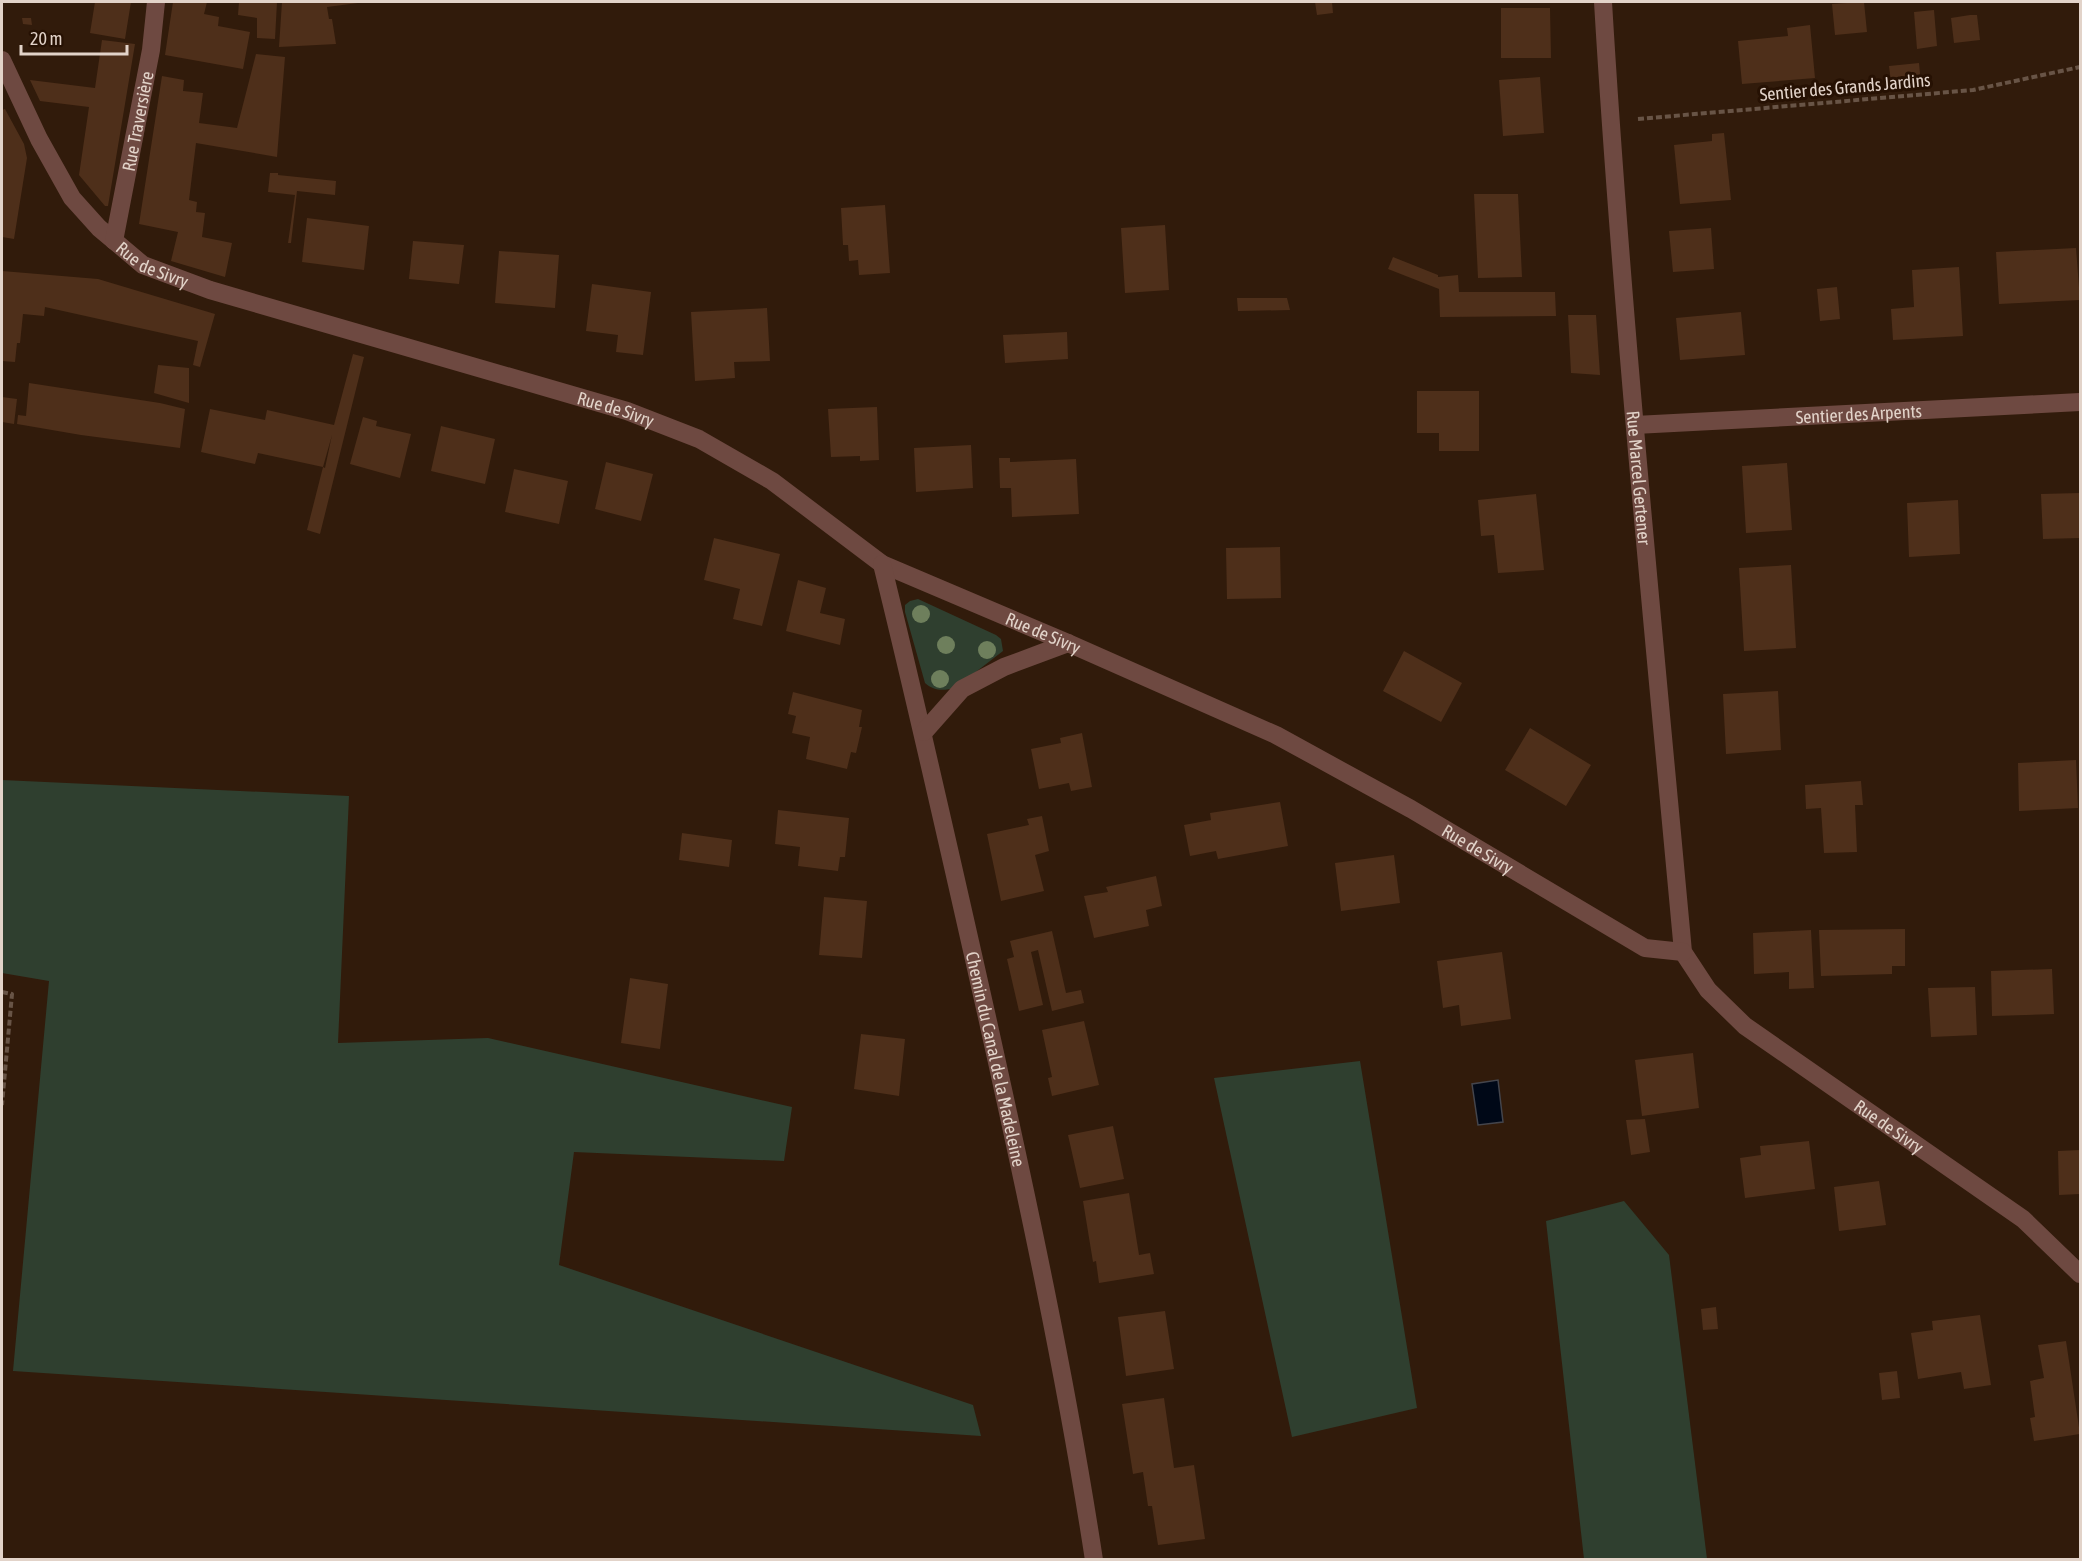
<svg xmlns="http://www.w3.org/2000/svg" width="2082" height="1561" viewBox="0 0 2082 1561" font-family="'Asap Condensed',sans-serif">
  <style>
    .green { fill: #2f3f2f }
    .water { fill: #000817; stroke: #44454c; stroke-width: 1.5 }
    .building { fill: #4e2f1a }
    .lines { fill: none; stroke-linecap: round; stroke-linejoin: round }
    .path { stroke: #685446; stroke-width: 4; stroke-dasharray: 6 3; stroke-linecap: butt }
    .street { stroke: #6e4941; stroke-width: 18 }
    .tree { fill: #6e7f5c }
    .labels { text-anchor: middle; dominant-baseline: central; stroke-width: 6; stroke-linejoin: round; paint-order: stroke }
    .street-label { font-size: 18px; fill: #e2d3c9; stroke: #261103 }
  </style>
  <rect width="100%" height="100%" fill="#311b0b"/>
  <path class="green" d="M918 599 996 635 1001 639 1003 651 955 688C943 691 934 691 925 683L905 612V605L910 601Z
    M2 780 349 796 338 1043 488 1038 792 1107 784 1161 574 1152 559 1265 973 1405 981 1436 13 1371 49 981 2 973Z
    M1360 1061 1417 1408 1292 1437 1214 1078Z
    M1624 1201 1669 1255 1707 1559H1584L1546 1221Z"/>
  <path class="water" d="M1498 1080 1503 1122 1478 1125 1472 1084Z"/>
  <path class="building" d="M95 2H131L125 39 90 33Z
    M173 2H207L204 14 219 17 218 26 250 32 243 69 165 55Z
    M239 2H277L275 39 257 38V18L238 15Z
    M282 2H358V3L327 7 329 19H332L336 44 279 47Z
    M1315 2H1332L1333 13 1317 15Z
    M1861 2H1864L1867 32 1835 35 1832 4Z
    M1501 8H1550L1551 58H1501Z
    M1934 10 1937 46 1917 49 1914 12Z
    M1970 15H1977L1980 40 1954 43 1951 18Z
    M22 18H31L32 25 23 24Z
    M1810 25 1815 78 1742 84 1738 41 1788 36 1787 28Z
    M102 40 135 44 108 206H105L79 175 89 107 40 101 30 80 95 88Z
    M256 54 285 57 277 157 196 143 189 200 197 202 196 212 205 213 202 237 232 243 225 277 171 261 178 232 139 224 162 76 184 80 183 91 203 93 199 123 237 128Z
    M1919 63 1921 84 1892 90 1889 66Z
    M1540 77 1544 133 1503 136 1499 80Z
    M5 109 24 144 27 158 14 239 2 237V110Z
    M1724 133 1731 200 1680 204 1674 145 1712 141V134Z
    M270 173H278V175L336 181 335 195 297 191 291 243H288L295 195 268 192Z
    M1474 194H1518L1522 277 1478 278Z
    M885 205 890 273 859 275 858 260 849 261 848 245H843L841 208Z
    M307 218 369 226 364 270 302 262Z
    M1165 225 1169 290 1125 293 1121 228Z
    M1711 228 1714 269 1673 272 1669 231Z
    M413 241 464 245 459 284 409 279Z
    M2076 248 2080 300 1999 304 1996 252Z
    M499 251 559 255 555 308 495 303Z
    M1393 257 1438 275V277L1458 275 1459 292H1555L1556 316 1440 317 1439 289 1388 269Z
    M1959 267 1963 336 1893 340 1891 309 1914 307 1912 270Z
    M2 271 98 279 215 314 200 367 193 365 198 341 45 307 44 316 23 314 20 343H17L15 362 2 361Z
    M592 284 651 292 643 355 616 352 618 335 586 331Z
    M1837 287 1840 319 1820 321 1817 289Z
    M1237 298H1287L1290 310 1238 311Z
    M767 308 770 361 734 362 735 378 695 381 691 312Z
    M1741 312 1745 355 1680 360 1676 318Z
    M1568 315H1596L1600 375 1571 373Z
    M1067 332 1068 359 1005 363 1003 335Z
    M353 354 364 357 320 534 307 530 323 467 325 468 332 435 323 467 258 453 255 464 201 452 210 409 265 420 267 410 334 425Z
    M158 365 189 368V403L154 393Z
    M29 383 160 403 185 409 180 448 81 435 17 424 18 415 26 416Z
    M1417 391H1479V451H1439V433H1417Z
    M2 397 17 399 14 424 2 422Z
    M877 407 879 460 860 461V456L831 457 828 409Z
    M363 417 377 421 376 426 411 434 400 478 350 464Z
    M441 426 495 439 485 484 431 471Z
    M971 445 973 488 916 492 914 448Z
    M999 458H1010V462L1076 459 1079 514 1012 517 1011 488H1000Z
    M606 462 653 474 641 521 595 509Z
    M1787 463 1792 530 1746 533 1742 466Z
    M514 469 568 481 559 524 505 512Z
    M2080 493V538L2043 539 2041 494Z
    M1536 494 1544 570 1498 573 1494 535 1481 536 1478 500Z
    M1958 500 1960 554 1909 557 1907 503Z
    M714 538 780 554 762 626 733 619 740 589 704 580Z
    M1280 547 1281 598 1227 599 1226 548Z
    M1791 565 1796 648 1744 651 1739 568Z
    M798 580 826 588 820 613 845 619 840 645 786 631Z
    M1404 651 1462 683 1441 722 1383 691Z
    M1778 691 1781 750 1726 754 1723 694Z
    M793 692 862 710 859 727H862L856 753 851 752 847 769 806 759 810 737 792 733 796 716 788 714Z
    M1530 728 1591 765 1566 806 1505 770Z
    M1082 733 1092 787 1071 791 1069 783 1039 789 1031 749 1061 743 1060 738Z
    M2076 760 2078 808 2019 811 2018 763Z
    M1861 781 1863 805H1855L1857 852 1824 853 1821 808 1806 809 1805 785Z
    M1280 802 1288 846 1218 859 1216 851 1190 856 1184 825 1211 820 1210 813Z
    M778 810 849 818 845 857H840L838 871 798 866 800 847 775 844Z
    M1042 816 1049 851 1035 855 1044 891 1001 901 987 834 1029 825 1027 819Z
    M682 833 732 840 729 867 679 860Z
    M1394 855 1400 903 1341 911 1335 863Z
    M1156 876 1162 906 1146 910 1149 926 1094 938 1084 896 1108 892 1106 887Z
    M824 897 867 901 862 958 819 955Z
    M1905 929V966H1892V974L1821 976 1819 930Z
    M1811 930 1814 988 1789 989V972L1754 974 1753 933Z
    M1052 931 1066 993 1081 990 1084 1003 1052 1011 1038 950 1031 952 1043 1005 1019 1011 1007 959 1014 957 1010 941Z
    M1502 952 1511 1019 1461 1026 1459 1005 1443 1008 1437 961Z
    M2052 969 2054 1014 1992 1016 1991 971Z
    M630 978 668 984 660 1049 621 1043Z
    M1975 987 1977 1035 1931 1037 1928 988Z
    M1084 1021 1099 1085 1052 1096 1048 1078 1052 1077 1042 1030Z
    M861 1034 905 1039 899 1096 854 1089Z
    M1693 1053 1699 1108 1642 1116 1635 1060Z
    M1645 1119 1650 1152 1631 1155 1626 1120Z
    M1113 1126 1124 1179 1080 1188 1068 1135Z
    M1809 1141 1815 1189 1745 1198 1740 1158 1761 1155 1760 1146Z
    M2080 1150V1194L2059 1195 2058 1151Z
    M1879 1181 1886 1225 1839 1231 1834 1187Z
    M1129 1193 1139 1255 1150 1253 1154 1274 1099 1283 1096 1261 1093 1262 1083 1201Z
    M1716 1307 1718 1329 1703 1330 1701 1309Z
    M1165 1311 1174 1369 1126 1376 1118 1317Z
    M1980 1315 1991 1385 1964 1389 1961 1372 1918 1379 1911 1333 1933 1330 1932 1321Z
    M2066 1341 2080 1434 2034 1441 2030 1418 2035 1417 2030 1381 2044 1378 2038 1345Z
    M1897 1371 1900 1398 1882 1400 1879 1373Z
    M1164 1398 1174 1468 1194 1465 1205 1539 1158 1545 1152 1506H1148L1143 1472 1133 1474 1122 1404Z"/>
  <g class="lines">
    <path class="path" d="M1638 119 1973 90 2080 67
      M2 992 12 994 2 1105"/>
    <g class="street">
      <path id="s1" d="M1603 2C1622 319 1654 636 1683 952L1708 990 1745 1026 2023 1219 2080 1274"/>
      <path id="s2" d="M2 60 39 139 72 198 99 228 143 265 210 290 627 411 699 439 772 481 882 564 1068 643 1276 735 1411 809 1645 948 1683 952"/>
      <path id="s3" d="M114 241 151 50 156 2"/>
      <path id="s4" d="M1635 425 2080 402"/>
      <path id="s5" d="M882 564C919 714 953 866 987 1017 1027 1197 1066 1377 1094 1560"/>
      <path d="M924 732 962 689 1004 667 1068 643"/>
    </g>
  </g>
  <g class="tree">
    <circle cx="921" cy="614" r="9"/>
    <circle cx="946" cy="645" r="9"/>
    <circle cx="987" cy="650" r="9"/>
    <circle cx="940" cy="679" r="9"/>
  </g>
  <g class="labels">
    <g class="street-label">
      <text transform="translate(1845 87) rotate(-5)">Sentier des Grands Jardins</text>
      <text stroke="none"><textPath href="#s3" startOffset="122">Rue Traversière</textPath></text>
      <text stroke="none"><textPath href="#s2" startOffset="261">Rue de Sivry</textPath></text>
      <text stroke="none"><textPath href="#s2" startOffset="747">Rue de Sivry</textPath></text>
      <text stroke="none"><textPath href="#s4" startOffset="224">Sentier des Arpents</textPath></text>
      <text stroke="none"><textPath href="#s1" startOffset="477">Rue Marcel Gertener</textPath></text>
      <text stroke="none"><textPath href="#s2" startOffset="1233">Rue de Sivry</textPath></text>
      <text stroke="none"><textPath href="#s2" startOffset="1719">Rue de Sivry</textPath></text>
      <text stroke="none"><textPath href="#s5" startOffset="508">Chemin du Canal de la Madeleine</textPath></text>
      <text stroke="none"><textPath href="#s1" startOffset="1226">Rue de Sivry</textPath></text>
    </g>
  </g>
  <rect width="2082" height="1561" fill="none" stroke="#e2d3c9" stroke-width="6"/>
  <path d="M21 45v9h106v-9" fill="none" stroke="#e2d3c9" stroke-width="3"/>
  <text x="30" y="45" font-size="18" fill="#e2d3c9" stroke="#261103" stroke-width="4.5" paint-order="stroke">20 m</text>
</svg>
